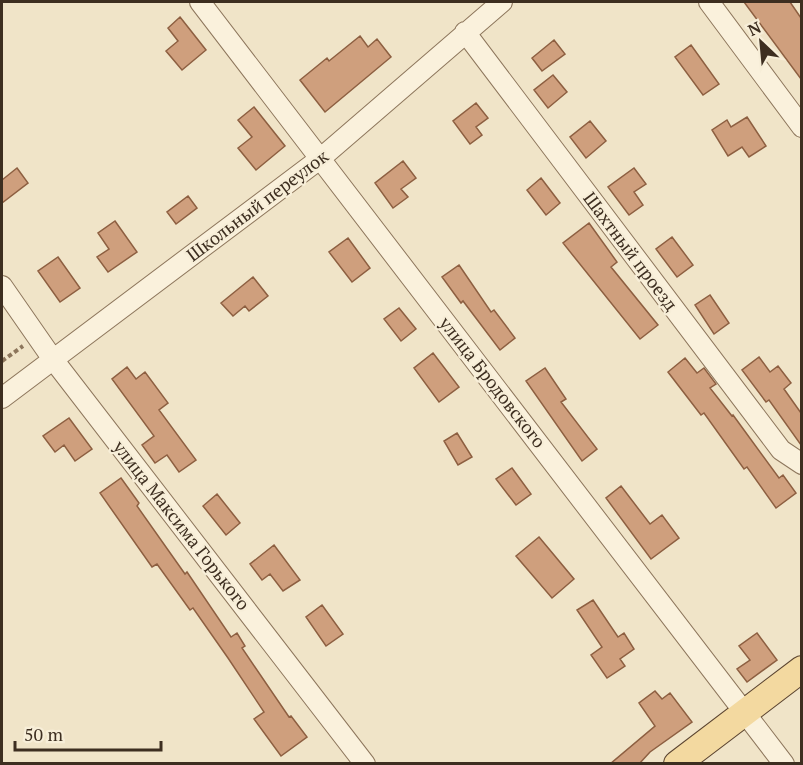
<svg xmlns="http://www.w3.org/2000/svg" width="803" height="765" viewBox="0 0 803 765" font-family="'PT Serif',serif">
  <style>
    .building { fill: #cf9f7d; stroke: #8d5f41; stroke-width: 1.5 }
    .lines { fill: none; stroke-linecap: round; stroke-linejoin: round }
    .minor-casing { stroke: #8d765c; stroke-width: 22 }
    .major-casing { stroke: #5b4430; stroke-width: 28 }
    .path { stroke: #8d765c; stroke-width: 4; stroke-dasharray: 4.5 3; stroke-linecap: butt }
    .minor { stroke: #faf1dc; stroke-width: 20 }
    .major { stroke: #f3d9a0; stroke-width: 26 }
    .labels { text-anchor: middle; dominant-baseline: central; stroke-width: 4.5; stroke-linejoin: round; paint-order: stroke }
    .street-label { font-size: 18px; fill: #3d2e20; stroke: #f7eed8 }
  </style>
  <rect width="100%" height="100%" fill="#f0e4c8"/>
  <path class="building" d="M744 2H790L801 18V79Z
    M180 17 206 50 182 70 166 51 178 41 168 28Z
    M360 36 368 47 377 39 391 57 325 112 300 80 327 58 329 61Z
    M554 40 565 54 542 71 532 58Z
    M691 45 719 84 703 95 675 57Z
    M553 75 567 92 548 108 534 90Z
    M476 103 488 118 476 127 482 135 470 144 453 121Z
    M254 107 285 146 256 170 238 148 252 137 238 120Z
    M747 117 766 146 749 157 742 147 728 156 712 130 727 120 731 127Z
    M590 121 606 141 586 158 570 137Z
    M403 161 416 178 401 189 408 197 393 208 375 183Z
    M17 168 28 183 2 203V180Z
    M634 168 646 184 634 192 643 205 629 215 608 187Z
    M541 178 560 203 546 215 527 190Z
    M188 196 197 208 176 224 167 212Z
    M115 221 137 252 108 272 97 257 109 249 98 233Z
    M589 223 617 262 611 267 658 325 640 339 563 243Z
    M672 237 693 265 677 277 656 249Z
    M348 238 370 268 352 282 329 252Z
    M58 257 80 288 60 302 38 271Z
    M459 265 491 312 494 310 515 338 500 350 463 301 461 303 442 277Z
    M253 277 268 296 249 311 245 306 233 316 221 303Z
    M710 295 729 323 714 334 695 305Z
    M399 308 416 329 401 341 384 319Z
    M433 353 459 387 439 402 414 368Z
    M759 357 770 372 778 366 791 383 784 389 801 413V445L769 400 766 402 742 370Z
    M685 358 697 373 704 368 716 384 710 388 732 416 733 415 779 478 783 475 796 493 776 508 747 467 744 469 704 413 701 415 668 372Z
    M127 367 136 379 145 372 168 403 159 410 196 460 179 472 167 455 155 463 142 445 154 436 112 379Z
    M545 368 566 399 561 402 597 449 582 461 526 381Z
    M69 418 92 449 75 461 64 445 55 452 43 436Z
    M457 433 472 457 458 465 444 441Z
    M512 468 531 494 516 505 496 479Z
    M121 478 139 503 137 506 185 574 187 572 231 637 237 633 245 646 242 648 289 717 291 716 307 737 281 756 254 719 264 712 228 658 193 608 190 610 157 564 152 567 100 493Z
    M621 486 650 524 662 515 679 538 651 559 606 498Z
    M217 494 240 523 226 535 203 506Z
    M539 537 574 579 552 598 516 556Z
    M274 545 300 580 283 591 270 574 262 580 250 564Z
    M593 600 618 637 624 633 634 649 620 659 625 666 607 678 591 655 602 647 577 610Z
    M322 605 343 634 326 646 306 617Z
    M757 633 777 660 747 682 737 669 750 660 739 646Z
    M655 691 662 699 670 693 692 722 650 752 639 764H610L655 726 639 703Z"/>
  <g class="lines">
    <defs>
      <path id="minor" d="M200 2 784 764
        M709 2 802 127
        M465 32 781 450 802 464
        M2 286 52 358 365 764
        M2 398 321 158 502 2"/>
      <path id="major" d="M677 764 802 669"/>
    </defs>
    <use href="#minor" class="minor-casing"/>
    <use href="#major" class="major-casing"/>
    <path class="path" d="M2 361 23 346"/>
    <use href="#minor" class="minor"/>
    <use href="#major" class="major"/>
  </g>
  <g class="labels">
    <g class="street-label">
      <text transform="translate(257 205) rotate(-37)">Школьный переулок</text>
      <text transform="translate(631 251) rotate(53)">Шахтный проезд</text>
      <text transform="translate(493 382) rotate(52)">улица Бродовского</text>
      <text transform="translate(182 525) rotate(52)">улица Максима Горького</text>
    </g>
  </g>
  <rect width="803" height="765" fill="none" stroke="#3d2e20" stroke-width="6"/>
  <g transform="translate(761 42) rotate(334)" stroke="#f7eed8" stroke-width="4.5" paint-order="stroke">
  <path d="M0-4.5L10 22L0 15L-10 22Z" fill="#3d2e20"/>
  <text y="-9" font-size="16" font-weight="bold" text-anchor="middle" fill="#3d2e20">N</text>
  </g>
  <path d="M15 741v9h146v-9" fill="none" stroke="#3d2e20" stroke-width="3"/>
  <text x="24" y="741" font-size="18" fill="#3d2e20" stroke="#f7eed8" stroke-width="4.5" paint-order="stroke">50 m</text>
</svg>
